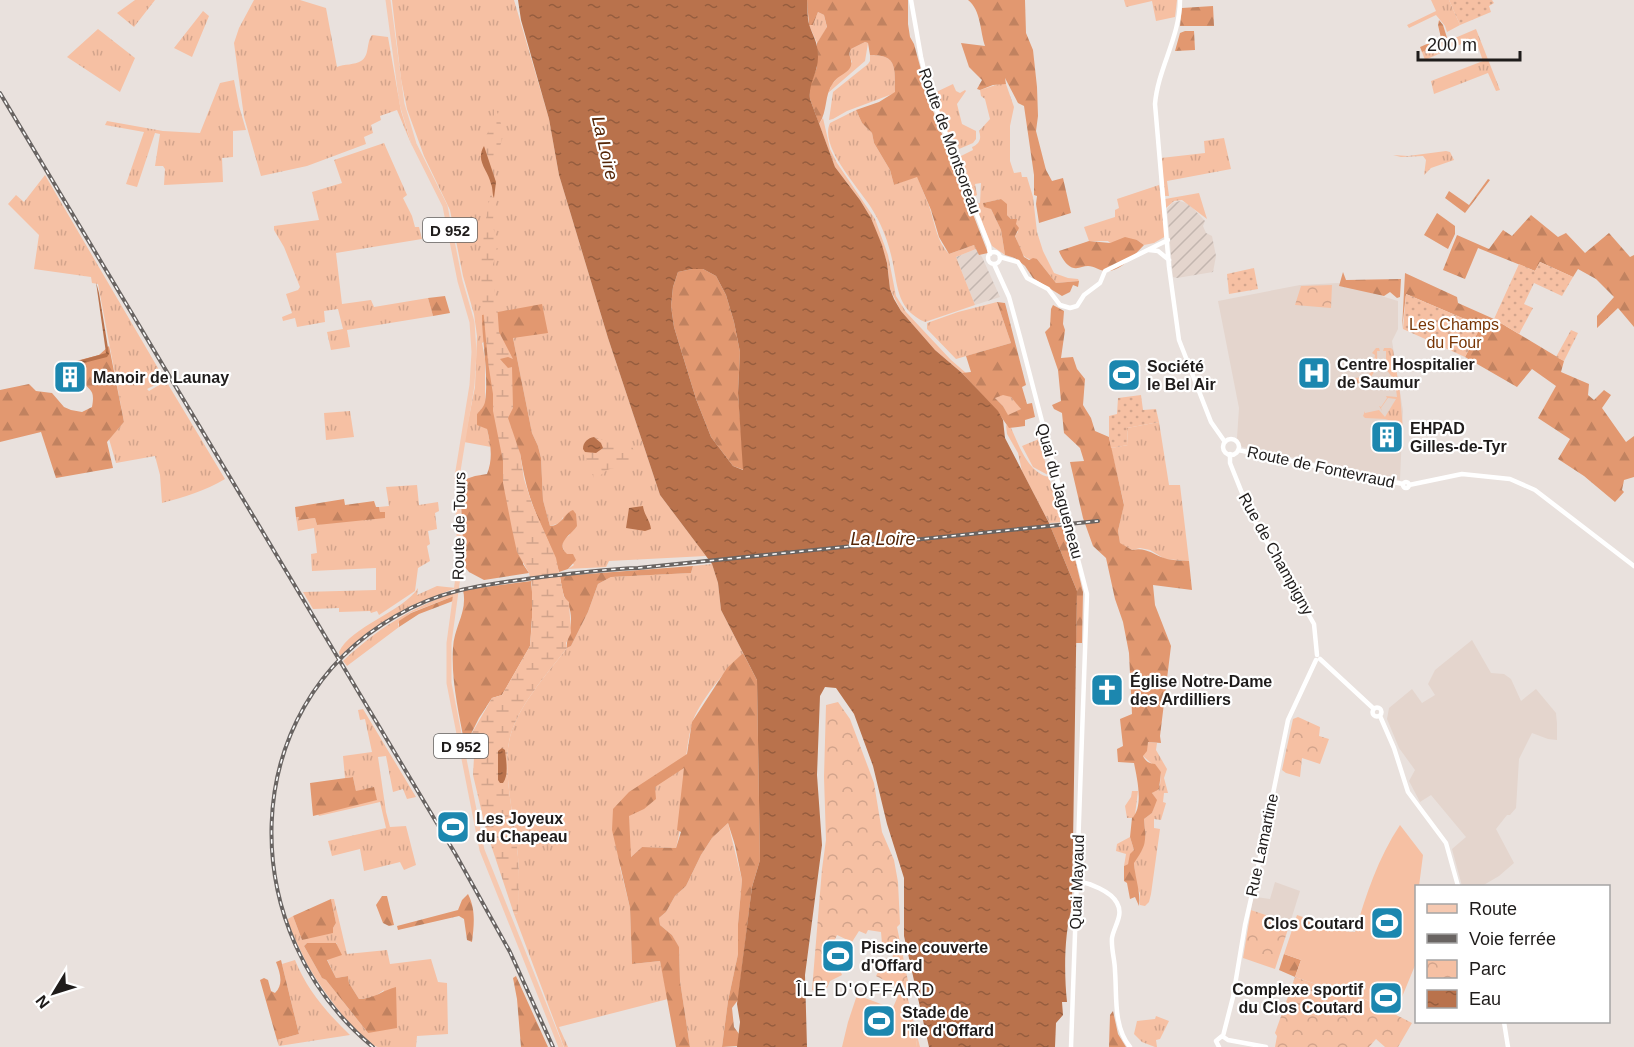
<svg xmlns="http://www.w3.org/2000/svg" width="1634" height="1047" viewBox="0 0 1634 1047" font-family="Helvetica,sans-serif">
  <style>
    .built { fill: #e4d5cd }
    .industrial { fill: url(#industrial-furrows) }
    .grass { fill: url(#grass-tufts); fill-rule: evenodd }
    .forest { fill: url(#forest-firs); fill-rule: evenodd }
    .wetland { fill: url(#wetland-marsh) }
    .park { fill: url(#park-crowns) }
    .garden { fill: url(#garden-dots) }
    .pitch { fill: #f6c0a3 }
    .water { fill: url(#water-ripples); fill-rule: evenodd }
    .lines { fill: none; stroke-linecap: round; stroke-linejoin: round }
    .tertiary { stroke: #fff; stroke-width: 4.5 }
    .secondary { stroke: #fff; stroke-width: 4.5 }
    .primary { stroke: #f6c9b1; stroke-width: 5 }
    .rail-casing { stroke: #696462; stroke-width: 4 }
    .rail { stroke: #fff; stroke-width: 1.5; stroke-dasharray: 4.5; stroke-linecap: butt }
    .labels { text-anchor: middle; dominant-baseline: central; stroke-width: 4.5; stroke-linejoin: round; paint-order: stroke }
    .shield { fill: #fff; stroke: #62605f; stroke-width: 1.5 }
    .shield-label { font-size: 15px; font-weight: bold; fill: #1f1c1b }
    .street-label { font-size: 16px; fill: #1f1c1b; stroke: #fff }
    .park-label { font-size: 16px; fill: #783606; stroke: #fff }
    .poi-label { font-size: 16px; font-weight: bold; fill: #1f1c1b; stroke: #fff; text-anchor: start }
    .water-label { font-size: 18px; font-style: italic; fill: #542506; stroke: #fff }
    .neighbourhood-label { font-size: 18px; letter-spacing: 1.5px; fill: #1f1c1b; stroke: #fff }
  </style>
  <defs>
    <pattern id="industrial-furrows" width="10" height="10" patternUnits="userSpaceOnUse" patternTransform="scale(1.5)"><rect width="10" height="10" fill="#e4d5cd"/><path d="M-1 1l2-2M0 10L10 0M9 11l2-2" fill="none" stroke="#c3b6af"/></pattern>
    <pattern id="grass-tufts" width="24" height="20" patternUnits="userSpaceOnUse" patternTransform="scale(1.5)"><rect width="24" height="20" fill="#f6c0a3"/><path d="M3 7l-1-3M5 7V3M7 7l1-3M15 17l-1-3M17 17v-4M19 17l1-3" fill="none" stroke="#d2a48c"/></pattern>
    <pattern id="forest-firs" width="22" height="20" patternUnits="userSpaceOnUse" patternTransform="scale(1.5)"><rect width="22" height="20" fill="#e29870"/><path d="M5 1l3.5 6h-7zM16 11l3.5 6h-7z" fill="#c18260"/></pattern>
    <pattern id="wetland-marsh" width="20" height="14" patternUnits="userSpaceOnUse" patternTransform="scale(1.5)"><rect width="20" height="14" fill="#f6c0a3"/><path d="M1 5h8M5 5V1M11 12h8M15 12V8" fill="none" stroke="#d2a48c"/></pattern>
    <pattern id="park-crowns" width="20" height="18" patternUnits="userSpaceOnUse" patternTransform="scale(1.5)"><rect width="20" height="18" fill="#f6c0a3"/><path d="M2 6a3 3 0 1 1 6 0M12 15a3 3 0 1 1 6 0" fill="none" stroke="#d2a48c"/></pattern>
    <pattern id="garden-dots" width="8" height="8" patternUnits="userSpaceOnUse" patternTransform="scale(1.5)"><rect width="8" height="8" fill="#f6c0a3"/><path d="M2 2h.1M6 6h.1" fill="none" stroke="#d2a48c" stroke-width="1.8" stroke-linecap="round"/></pattern>
    <pattern id="water-ripples" width="26" height="14" patternUnits="userSpaceOnUse" patternTransform="scale(1.5)"><rect width="26" height="14" fill="#b9724c"/><path d="M2 4q2-2 4 0t4 0M15 11q2-2 4 0t4 0" fill="none" stroke="#965d3e"/></pattern>
  </defs>
  <rect width="100%" height="100%" fill="#e9e1dd"/>
  <path class="built" d="M1338 283 1398 301V329L1392 341 1403 411 1400 480 1242 447 1237 438 1239 408 1218 301 1300 285Z
    M1472 640 1491 673 1504 674 1511 679 1521 701 1536 689 1556 713 1557 724V740L1548 739 1532 733 1519 759 1516 808 1510 815H1507L1496 829 1514 863 1499 876 1482 886H1462L1452 849 1466 837 1431 795 1420 802 1409 781 1415 770 1399 748 1387 719 1389 708 1412 689 1422 703 1435 695 1428 684 1435 670Z
    M1275 882 1300 891 1290 923 1251 910 1253 899H1255L1256 897 1270 899Z"/>
  <path class="industrial" d="M1180 201 1189 204 1205 221 1203 226 1206 233 1212 236 1216 256 1213 272 1177 278 1173 277 1167 209 1172 203Z
    M976 249 982 257 1000 297 975 305 956 257Z"/>
  <path class="grass" d="M135 0H155L134 27 117 13Z
    M254 0H300L326 8 337 67C344 64 355 65 361 61 370 56 366 42 372 35L388 37 401 111 412 146 397 110 380 116 381 120 371 125 373 133 364 137 366 144 307 166 261 176 244 117 234 43 239 28Z
    M392 0H514L549 119 559 175 608 338 660 495 706 556 609 561 606 567 568 569 574 565C566 553 555 544 570 535L563 517 560 523 550 526 543 500 541 458 538 446 532 433 513 338 542 304 482 343 485 359V405L477 414 487 429 491 447 464 442 475 387 477 336 474 314 463 276 450 210 424 156 407 109 401 79Z
    M1124 0H1177L1175 17 1156 21 1152 1 1126 7Z
    M1431 0H1449L1460 25 1447 32 1445 26 1436 15 1409 28 1407 25 1436 11Z
    M203 11 209 16 192 57 174 48Z
    M818 12 824 15 827 28 817 43 809 25H813Z
    M98 29 135 58 120 92 67 57Z
    M1476 29 1500 90 1496 91 1488 73 1434 94 1431 81 1483 61 1475 38 1425 60 1422 52Z
    M865 42 868 43 865 61 828 93 832 84 852 62 849 54 851 49Z
    M870 55C875 56 881 55 885 57 898 61 894 82 895 93L847 111 833 119 829 120 833 92 868 64 870 61Z
    M234 80 239 106 246 130 233 131V157L222 158 223 182 164 185 165 169 163 166H155L160 134 155 133 137 187 126 184 144 132 105 125 107 121 163 131 200 133 220 83Z
    M953 84 956 91 960 93 965 90 966 91 957 104 962 124 976 131V139L973 143 959 149 958 145 953 147 932 94Z
    M999 84H1006L1014 107 1010 126V161L1014 173 1021 172 1022 177H1027L1033 197 1037 232 1043 251 1054 273 1068 278 1078 279 1079 281 1056 283 1037 259C1021 262 1020 248 1015 235L1018 232 1011 219 1007 215V209L1001 199 983 203 991 209 1001 230 1005 255 992 246 974 204 980 203 981 183 975 184 977 195 973 197 957 158 973 150 972 147C979 144 982 139 979 131L990 119 985 99 981 96 980 90Z
    M856 110 862 123 872 133 874 143 890 170 894 185 917 176C921 187 926 198 930 209 935 224 937 242 949 254L974 245 976 249 956 257 975 305 925 322C898 310 898 289 893 264 890 248 884 230 876 216 865 193 818 149 830 123Z
    M823 118 830 149 837 163 875 219 888 255 896 296 906 312 951 360 966 373H962L935 350 901 311 890 289 887 262 871 218 860 200 835 167 819 124Z
    M1224 138 1231 169 1167 181 1169 196H1165L1161 158 1205 153 1204 141Z
    M384 143 407 195 403 198 412 216 415 227H419L422 239 336 253 342 304 371 300 374 307 428 298 433 316 347 330 350 347 331 350 327 332 343 329 338 309 324 311 325 322 297 327 295 318 283 321 282 317 292 313 286 294 298 290 300 287 284 247 274 230V226L319 220 312 192 342 183 334 160Z
    M1446 151 1450 152 1454 160 1431 168 1424 175 1426 160 1423 156 1401 157 1393 155 1408 156Z
    M45 175 165 380 147 389 149 391 166 381 225 479C205 491 184 497 162 503L160 475 155 456 116 463 109 439 124 422 98 284 92 283 91 277 34 269 39 235 8 204 16 195 24 202Z
    M1159 185 1166 236 1154 243 1144 245 1137 240 1110 243 1108 241H1089L1084 227 1115 217V210L1119 208 1117 199Z
    M1199 193 1207 219 1182 200 1174 201 1166 208 1165 199Z
    M997 302 1011 343 956 359 927 329V323L958 312Z
    M1376 348H1379L1380 351H1377C1378 365 1376 375 1364 383V386L1354 382 1349 388 1343 380 1362 377 1364 379 1372 371 1375 355 1372 353Z
    M1384 348H1391L1393 350 1400 393 1403 431H1398L1395 422 1385 419 1365 418 1363 416 1365 411V413L1379 410 1385 417 1396 399 1388 398 1381 408 1382 411 1379 406 1381 407 1387 398 1386 396 1397 397 1395 381 1386 369V351H1383Z
    M998 395H1008L1016 401 1021 409 1008 416 1003 406 994 397Z
    M350 411 354 437 326 440 324 413Z
    M1159 422 1169 485H1180L1189 561 1165 559 1150 550 1140 548 1132 550 1120 544 1118 531 1124 504 1111 448 1128 445 1127 428Z
    M1006 425 1011 428C1019 445 1028 473 1049 477L1058 511 1062 513 1065 522 1049 523 1022 471 1018 453 1007 434Z
    M1039 439 1048 473V475L1033 467 1022 446Z
    M417 485 419 505 438 502 439 511 435 513 437 529 428 531 430 544 427 546 430 561 418 568 415 591 379 615 377 611 371 613 370 611 339 612V608L313 609 303 592 376 590V568L312 571 311 554 317 553 314 528 298 531 296 517 299 516 300 520 315 518 317 525 380 512 379 507 389 506 386 487Z
    M712 564 718 583 721 610 743 653C728 667 697 704 692 724 681 764 687 808 676 848L642 847 620 867 630 908 632 964 660 961 668 999 559 1027 568 1047H564L514 914 518 913C518 891 520 869 517 848 514 817 503 772 509 742 515 709 547 674 567 648L571 646 588 612 598 584 611 577 691 573 693 566Z
    M437 586 456 588C409 606 378 623 340 656L339 652C350 627 404 611 418 588L417 595Z
    M454 593V596L410 613 398 624 399 627 347 666 343 661C376 630 411 607 454 593Z
    M363 709 416 797 407 799 403 789 393 792 386 756 378 757 386 812 390 827 406 826 416 865 404 870 400 862 364 871 360 849 332 856 328 841 386 828 380 802 319 816 318 814 377 799 356 791 353 777 345 778 343 756 372 752 365 719 360 720 358 710Z
    M1148 742 1157 743 1156 750 1167 769 1164 778 1168 793H1164L1163 802 1166 803 1161 820 1154 819V828L1160 829 1151 894 1149 902 1145 906 1140 905V893C1135 886 1135 871 1134 862 1146 845 1146 841 1144 819L1152 813 1156 800 1152 793 1160 785 1161 772 1143 756Z
    M1132 791H1138L1135 815 1132 818H1127L1125 806 1131 797Z
    M728 823 742 880 738 924V954L728 1001 722 1047H690L680 981 679 948 672 935 660 925 659 918 666 912 675 896 686 886 701 855 712 838Z
    M1130 837 1134 850 1128 864 1124 866 1126 854 1116 851 1117 844Z
    M331 899H334L347 954 387 950 390 964 431 959 438 982 447 983 448 1034 417 1036 416 1047C404 1047 390 1047 378 1047 359 1043 316 981 306 962 299 948 293 934 286 920L293 916 302 940 333 928 336 923ZM307 943H337L327 959 336 978 348 976 349 983 359 999 374 997 384 990 368 1033 326 980 322 978 304 946Z
    M295 960C307 990 327 1013 350 1035L279 1046 277 1040 299 1034 282 964Z
    M900 991 907 995 920 1047H917C915 1027 911 1018 892 1010Z
    M1156 1016 1169 1021 1160 1039 1156 1040 1157 1047H1155L1142 1042 1134 1034 1137 1021 1155 1019Z"/>
  <path class="forest" d="M807 0H908V24L910 37 914 44 930 103 988 253 979 255 974 245 949 254 939 237 931 210 917 177 894 185 890 170 874 143 872 133 862 123 856 110 879 102 895 92C894 82 898 61 885 57 881 55 875 56 870 55L868 43 865 42 851 49 849 54C857 73 842 71 833 83 824 95 828 111 819 124L810 99 809 88 817 67V43L827 27 824 15 818 12 813 25H809Z
    M968 0H1025L1026 33 1033 50 1037 87 1038 116 1036 131 1046 170 1052 181 1063 178 1071 213 1039 223 1036 204 1037 196 1034 195V175L1024 106 1018 103 1005 78 1006 84 993 85 980 90 977 89 982 80 969 67 961 43 985 46C980 31 981 10 968 0Z
    M1213 6 1214 26H1180L1182 8Z
    M1439 20 1443 25 1448 41 1422 52 1420 47 1441 38 1438 25Z
    M1185 31H1194L1195 50 1175 51 1180 33Z
    M1488 179 1490 180 1465 213 1445 198 1449 191 1469 205Z
    M1001 199 1007 204V215L1011 219H1017L1016 224 1019 228 1015 236 1024 257 1029 260 1033 258 1037 259 1056 283 1079 281 1078 287 1073 285 1070 292 1062 296 1033 278 1025 266 1015 258 1005 255 1001 230 991 209 984 207 983 203Z
    M1437 213 1455 226V234L1448 249 1424 235Z
    M1531 215 1558 237 1566 233 1585 253 1609 233 1630 257 1634 255V327L1618 308 1597 328V316L1614 297 1596 279 1578 269 1573 277 1540 262 1535 271 1478 248 1465 279 1443 270 1457 235 1489 249 1503 230 1512 236Z
    M1125 237 1137 240 1144 245C1135 254 1121 272 1106 271 1100 271 1094 266 1088 266 1083 266 1079 269 1074 268 1067 267 1061 257 1059 251L1089 241 1110 243Z
    M692 269H703L716 276 726 295 734 322 740 352 738 393 744 470 733 466 711 437 696 399 674 327 671 306 673 287 678 272Z
    M1343 272 1346 280 1401 279 1400 297 1397 298 1390 292 1384 296 1339 286Z
    M1405 273 1457 297 1458 303 1494 319 1564 361 1561 372 1589 384 1588 395 1594 400 1604 390 1611 395 1602 408 1626 442 1634 436V477L1624 480 1622 490 1624 492 1615 502 1584 476 1558 459 1570 439 1538 418 1556 386 1532 369 1517 387 1465 357 1481 326 1406 294 1402 329Z
    M445 296 450 313 433 316 428 298Z
    M997 302 1005 303 1026 385 1022 387 1027 404 1032 403 1035 417 1025 420V426L1009 428 997 411 962 373 971 372 966 356 1011 343ZM1003 395 1011 397 1021 409 1008 415 1003 406 995 398Z
    M542 304 548 333 513 338 532 433 538 446 541 458 543 500 550 526C562 526 563 514 573 510L576 514 577 526C570 536 555 543 567 554H573L576 560 568 569 559 572C553 548 540 526 532 503 526 486 523 470 520 453L523 564 529 573 484 580 469 572 464 566 460 481 475 476 487 474C493 459 491 445 487 429L477 425V414C480 410 484 407 485 402 489 374 482 343 482 315Z
    M1053 305 1064 311 1063 324 1065 330 1061 358 1073 357 1077 369 1085 379 1083 405 1091 418 1095 431 1109 437 1124 505 1118 531 1120 543 1132 550C1146 547 1152 554 1164 558 1172 561 1181 560 1189 561L1192 590 1153 585 1155 605 1171 646 1160 736 1161 743 1148 742 1147 751 1143 756C1145 761 1150 764 1155 764L1161 772 1159 789 1152 793 1157 800 1152 813 1144 819C1146 842 1147 844 1134 863 1135 878 1141 893 1139 906L1135 897 1130 899 1127 883 1124 881V866L1128 864 1130 854 1134 850 1130 837 1132 818C1144 807 1137 778 1134 763L1118 762 1117 749 1123 746 1120 719 1132 714 1129 653 1123 622 1115 599 1106 558 1093 546 1083 518 1070 462 1084 461 1080 448 1064 433 1062 413 1054 409 1052 405 1061 401 1058 370 1045 332 1050 327 1051 309Z
    M109 346 124 422 107 442 113 468 56 478 41 432 0 442V390L29 384 36 391 52 393 64 407 71 410 82 412 92 407C95 390 91 391 81 381 76 377 74 368 72 362L99 355Z
    M344 499 345 505 374 501 376 507H379L380 512H385V518L317 525 315 518 299 520V517H296L295 507Z
    M1067 526 1083 592 1082 643H1076L1077 591 1051 528Z
    M693 566 691 573 611 577 598 584 588 612 571 646 567 648C566 640 571 630 571 619 571 609 568 604 564 596 562 590 561 582 560 576Z
    M531 581 533 603 530 646 502 695 492 698 479 718 465 746C459 714 451 681 453 648 454 626 468 612 463 590Z
    M454 596 453 601 419 614 399 627V621L411 613Z
    M743 653 757 680 760 860 752 887 738 1000 732 1008 734 1027 739 1034 738 1046 722 1047 728 1001 738 954V924L742 880 735 845 728 823 712 838 701 855 686 886 675 896 666 912 659 918 660 925 672 935 679 947 680 981 690 1047H676L660 961 632 964 630 908 612 830 613 809 629 792 687 754 692 722 727 668ZM684 768 677 830 681 832 676 848 642 847 631 857 629 816 644 809 656 799 655 787Z
    M353 777 356 791 374 787 377 800 313 816 310 783Z
    M468 894C476 910 474 925 472 942L467 940 464 919 459 916 398 930 397 926 458 910 462 900Z
    M382 896H387L394 925 389 926 383 923 376 905Z
    M331 899 336 923 333 928V933L302 940 293 916Z
    M307 943H336L342 955 327 960 336 978 348 976 349 983 359 999C374 999 383 990 396 987L397 1028 368 1033 326 980 322 978 304 946Z
    M1284 954 1301 960 1295 977 1279 970Z
    M281 960 299 1034 277 1040 260 980 264 978 268 980 271 991 275 993C284 984 280 973 276 962Z
    M516 976 548 1047H521L517 999 513 978Z
    M1113 1011 1118 1034 1126 1047H1109L1110 1015Z"/>
  <path class="wetland" d="M494 103C498 117 507 131 500 146 497 152 492 157 489 163L484 147 480 155 483 140 494 123Z
    M492 186V197H494L496 186 497 197 492 225 499 244 492 268V279L497 303 499 332 513 359 508 357 500 359 508 368 512 367 513 408 508 418 520 453 524 479 532 504 556 558 564 597 569 602 571 633 566 643 567 648C547 674 515 709 509 742 503 772 514 817 517 848 520 870 519 891 518 913L514 914 486 830 473 775 474 757 472 733 492 698 502 695 530 646 532 621V585L529 573 517 552 512 529 503 483V461L493 411V394L488 362 480 274 485 224Z
    M594 437 618 445 631 443 637 460C627 472 614 465 606 471 601 474 601 477 594 478L583 453V449L585 452 596 453 601 443Z"/>
  <path class="park" d="M1332 285 1331 308 1295 305 1301 286Z
    M838 702 850 719 874 783 882 832 894 860 898 882 900 924 897 927 910 991 901 989 876 976 885 958 891 960 895 951 882 944 881 932 868 930 866 934 859 931 852 942 837 935 826 960 840 970 842 975 830 981 824 995 812 990 822 869 826 840 824 777 826 705Z
    M1298 717 1320 727 1319 736 1329 739 1320 764 1302 758 1300 777 1286 773 1282 770 1293 719Z
    M1251 910 1290 923 1275 969 1243 958Z
    M1295 977 1343 993 1357 995 1412 1023 1398 1047H1385L1376 1039 1369 1047H1275L1277 1036 1275 1033Z"/>
  <path class="garden" d="M1449 0H1492L1494 3 1489 6 1491 12 1460 25Z
    M1540 262 1573 277 1562 296 1534 283 1524 304 1533 308 1519 334 1494 319 1519 264 1535 271Z
    M1254 268 1258 289 1229 294 1227 274Z
    M1406 294 1481 326 1465 357 1403 329Z
    M1571 330 1578 333 1564 361 1556 357Z
    M1141 395 1143 410 1156 409 1159 422 1127 428 1128 445 1111 448 1109 437V416L1117 414 1118 398Z"/>
  <path class="pitch" d="M1400 825 1423 855 1419 886H1416V963L1395 1014 1357 995 1343 993 1295 977 1301 960 1284 954 1297 915 1343 931 1355 932C1366 895 1378 858 1400 825Z
    M857 995C871 1001 900 1009 909 1020 916 1027 916 1038 917 1047H842L848 1022Z"/>
  <path class="water" d="M518 0H807C808 8 807 17 809 24 813 37 818 41 818 57 818 73 808 84 810 99L835 167 860 200 871 218 882 245 887 263 890 289 894 299 901 311 935 350 962 373 998 411 1003 420 1005 438 1049 523 1077 591 1072 907C1064 934 1064 974 1067 1002H1062L1063 1015 1056 1023 1055 1047H929L904 936V878L887 824 873 766 854 714 836 688 825 687 820 696 817 775 822 845 805 975 807 1047H737L740 1022 737 1004 752 887 760 860 757 680 721 610 718 583 712 564 660 495 608 338 559 175 549 119 521 20ZM692 269H703L716 276 726 295 734 322 740 352 738 393 743 470 733 466 711 437 696 399 674 327 671 306 673 287 678 272Z
    M484 146 496 182 494 198C492 194 493 188 491 184 488 170 475 161 484 146Z
    M96 282 99 293 109 354 107 357 76 365 74 362 106 353Z
    M594 437 601 443 603 448 596 453 585 452 583 449C583 442 588 438 594 437Z
    M643 506C644 515 650 520 651 529L645 531 626 528 629 508Z
    M502 748 505 750C506 760 509 775 503 783H500L498 780V751Z"/>
  <g class="lines">
    <path class="tertiary" d="M1180 0C1180 37 1158 68 1155 104L1169 267 1179 340 1211 422 1225 442
      M1149 250 1158 251 1169 260
      M1000 257 1018 262 1027 278 1048 289 1060 305 1070 308 1077 306 1084 295 1100 283 1105 271 1168 240
      M1223 447a8 8 0 1 1 16 0a8 8 0 1 1-16 0Z
      M1238 450 1403 484
      M1230 454V463L1250 513 1314 624 1317 655
      M1403 485a3 3 0 1 1 6 0a3 3 0 1 1-6 0Z
      M1409 485 1462 474 1510 479 1535 490 1634 566
      M1320 659 1374 709
      M1372.5 712a4.5 4.5 0 1 1 9 0a4.5 4.5 0 1 1-9 0Z
      M1380 716 1394 748 1408 792 1446 843 1458 886
      M1077 881C1089 883 1111 891 1117 903 1124 915 1114 926 1112 938 1111 949 1115 960 1115 971 1117 996 1113 1026 1130 1047
      M1504 1022 1508 1047
      M1223 1036 1233 997 1245 925 1256 877 1288 720 1316 660
      M1219 1047 1216 1041 1222 1036 1228 1040 1266 1047"/>
    <path class="secondary" d="M911 0 921 57 928 87 989 246 990 254
      M988 258a6 6 0 1 1 12 0a6 6 0 1 1-12 0Z
      M994 264 1009 297 1020 337 1087 594 1071 1047"/>
    <path class="primary" d="M388 0 402 104 414 144 445 206 460 281 472 322 474 352 472 385 457 477 460 562 449 643V683L482 850 561 1047"/>
    <defs>
      <path id="rail" d="M0 93 456 855 510 952 553 1047
        M373 1047C235 934 233 709 396 616 442 589 483 585 534 578 569 574 603 569 638 568L1098 521"/>
    </defs>
    <use href="#rail" class="rail-casing"/>
    <use href="#rail" class="rail"/>
  </g>
  <defs>
    <symbol id="hospital-square" viewBox="-11 -11 22 22"><rect x="-9" y="-9" width="18" height="18" rx="4" fill="#1c87af" stroke="#fff"/><path d="M-5-5h3v3.5h4V-5h3V5h-3V1.5h-4V5h-3Z" fill="#fff"/></symbol>
    <symbol id="stadium-square" viewBox="-11 -11 22 22"><rect x="-9" y="-9" width="18" height="18" rx="4" fill="#1c87af" stroke="#fff"/><path d="M0-5a6.5 5 0 1 0 0 10a6.5 5 0 1 0 0-10ZM-3.5-1.8h7v3.6h-7Z" fill="#fff"/></symbol>
    <symbol id="building-square" viewBox="-11 -11 22 22"><rect x="-9" y="-9" width="18" height="18" rx="4" fill="#1c87af" stroke="#fff"/><path d="M-4-6H4V6H1V3H-1V6H-4ZM-2.5-4.3h1.7v1.8h-1.7ZM.8-4.3h1.7v1.8H.8ZM-2.5-1h1.7V.8h-1.7ZM.8-1h1.7V.8H.8Z" fill="#fff"/></symbol>
    <symbol id="church-square" viewBox="-11 -11 22 22"><rect x="-9" y="-9" width="18" height="18" rx="4" fill="#1c87af" stroke="#fff"/><path d="M-1.2-6h2.4v3.5h3.3v2.4h-3.3V6h-2.4V-.1h-3.3v-2.4h3.3Z" fill="#fff"/></symbol>
  </defs>
  <g fill-rule="evenodd">
    <use href="#hospital-square" x="1295" y="354" width="38" height="38"/>
    <use href="#stadium-square" x="1105" y="356" width="38" height="38"/>
    <use href="#building-square" x="51" y="358" width="38" height="38"/>
    <use href="#building-square" x="1368" y="418" width="38" height="38"/>
    <use href="#church-square" x="1088" y="671" width="38" height="38"/>
    <use href="#stadium-square" x="434" y="808" width="38" height="38"/>
    <use href="#stadium-square" x="1368" y="904" width="38" height="38"/>
    <use href="#stadium-square" x="819" y="937" width="38" height="38"/>
    <use href="#stadium-square" x="1367" y="979" width="38" height="38"/>
    <use href="#stadium-square" x="860" y="1002" width="38" height="38"/>
  </g>
  <g class="labels">
    <g class="shield">
      <rect x="423" y="218" width="54" height="24" rx="4.5"/>
      <rect x="434" y="734" width="54" height="24" rx="4.5"/>
    </g>
    <g class="shield-label">
      <text x="450" y="230">D 952</text>
      <text x="461" y="746">D 952</text>
    </g>
    <g class="street-label">
      <text transform="translate(950 141) rotate(70)">Route de Montsoreau</text>
      <text transform="translate(1321 467) rotate(12)">Route de Fontevraud</text>
      <text transform="translate(1060 491) rotate(75)">Quai du Jagueneau</text>
      <text transform="translate(459 526) rotate(-89)">Route de Tours</text>
      <text transform="translate(1276 554) rotate(61)">Rue de Champigny</text>
      <text transform="translate(1262 845) rotate(-78)">Rue Lamartine</text>
      <text transform="translate(1077 882) rotate(-88)">Quai Mayaud</text>
    </g>
    <g class="park-label">
      <text x="1454" y="324">Les Champs<tspan x="1454" dy="18">du Four</tspan></text>
    </g>
    <g class="poi-label">
      <text x="1337" y="364">Centre Hospitalier<tspan x="1337" dy="18">de Saumur</tspan></text>
      <text x="1147" y="366">Société<tspan x="1147" dy="18">le Bel Air</tspan></text>
      <text x="93" y="377">Manoir de Launay</text>
      <text x="1410" y="428">EHPAD<tspan x="1410" dy="18">Gilles-de-Tyr</tspan></text>
      <text x="1130" y="681">Église Notre-Dame<tspan x="1130" dy="18">des Ardilliers</tspan></text>
      <text x="476" y="818">Les Joyeux<tspan x="476" dy="18">du Chapeau</tspan></text>
      <text x="1364" y="923" text-anchor="end">Clos Coutard</text>
      <text x="861" y="947">Piscine couverte<tspan x="861" dy="18">d'Offard</tspan></text>
      <text x="1363" y="989" text-anchor="end">Complexe sportif<tspan x="1363" dy="18">du Clos Coutard</tspan></text>
      <text x="902" y="1012">Stade de<tspan x="902" dy="18">l'île d'Offard</tspan></text>
    </g>
    <g class="water-label">
      <text transform="translate(605 148) rotate(77)">La Loire</text>
      <text x="883" y="539">La Loire</text>
    </g>
    <g class="neighbourhood-label">
      <text x="866" y="990">ÎLE D'OFFARD</text>
    </g>
  </g>
  <rect x="1415" y="885" width="195" height="138" fill="#ffffff" stroke="#a5a4a4" stroke-width="1.5"/>
  <rect x="1427" y="904" width="30" height="9" fill="#f6c9b1" stroke="#a5a4a4" stroke-width="1.5"/>
  <text x="1469" y="915" font-size="18" fill="#1f1c1b">Route</text>
  <rect x="1427" y="934" width="30" height="9" fill="#696462" stroke="#a5a4a4" stroke-width="1.5"/>
  <text x="1469" y="945" font-size="18" fill="#1f1c1b">Voie ferrée</text>
  <rect x="1427" y="960" width="30" height="18" fill="url(#park-crowns)" stroke="#a5a4a4" stroke-width="1.5"/>
  <text x="1469" y="975" font-size="18" fill="#1f1c1b">Parc</text>
  <rect x="1427" y="990" width="30" height="18" fill="url(#water-ripples)" stroke="#a5a4a4" stroke-width="1.5"/>
  <text x="1469" y="1005" font-size="18" fill="#1f1c1b">Eau</text>
  <g transform="translate(54 993) rotate(232)" stroke="#ffffff" stroke-width="4.5" paint-order="stroke">
  <path d="M0-4.5L10 22L0 15L-10 22Z" fill="#1f1c1b"/>
  <text y="-9" font-size="16" font-weight="bold" text-anchor="middle" fill="#1f1c1b">N</text>
  </g>
  <path d="M1418 51v9h102v-9" fill="none" stroke="#1f1c1b" stroke-width="3"/>
  <text x="1427" y="51" font-size="18" fill="#1f1c1b" stroke="#ffffff" stroke-width="4.5" paint-order="stroke">200 m</text>
</svg>
